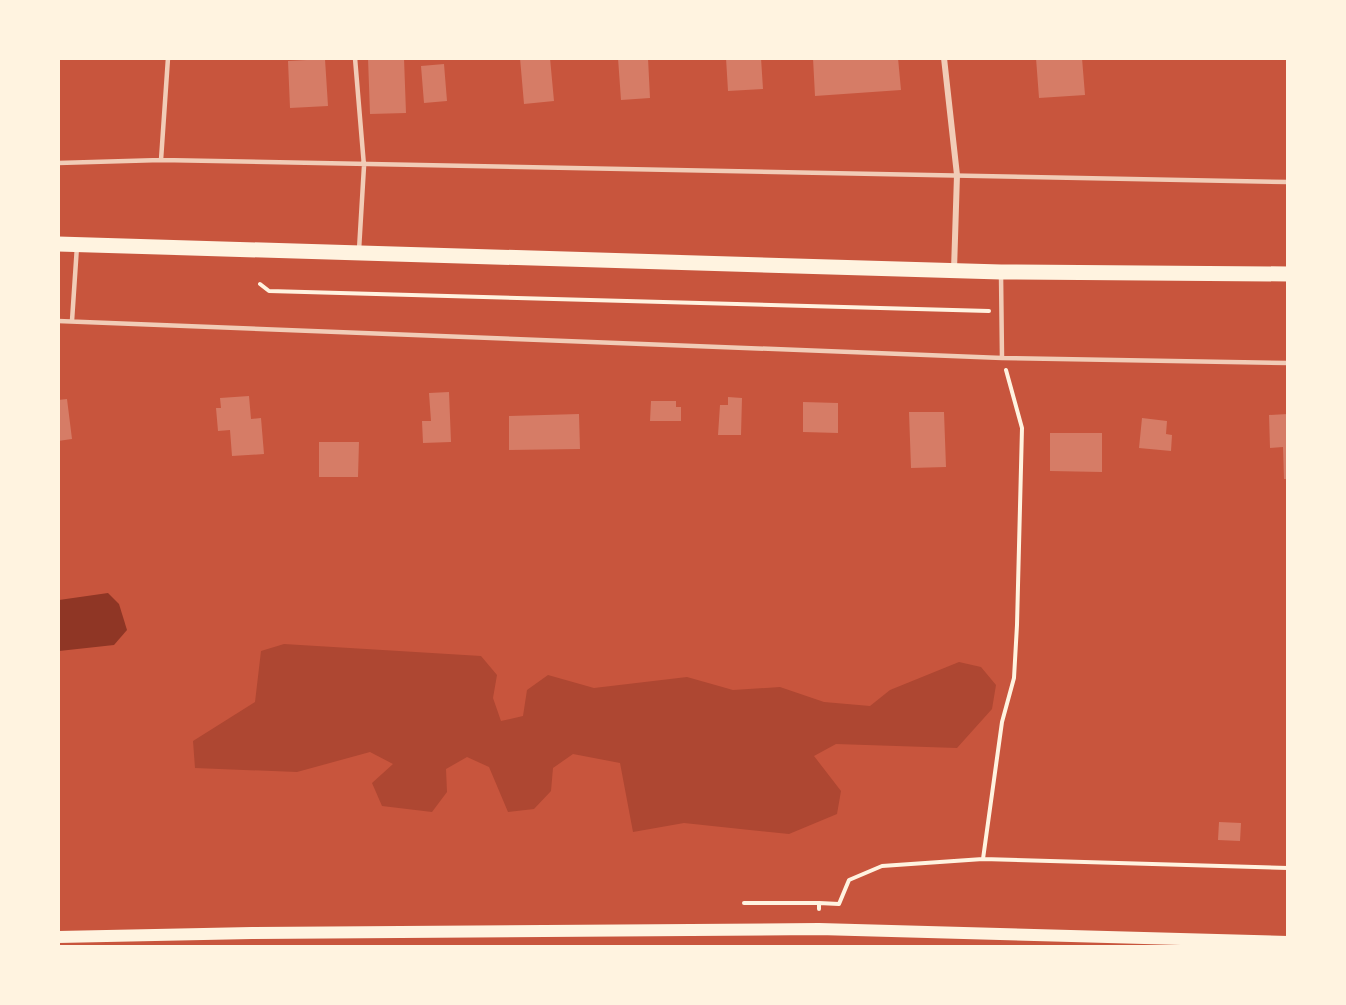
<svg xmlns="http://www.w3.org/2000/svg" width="1346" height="1005" viewBox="0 0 1346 1005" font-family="Overpass,sans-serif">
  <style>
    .green { fill: #ae4732 }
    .water { fill: #8f3625 }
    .building { fill: #d67c66 }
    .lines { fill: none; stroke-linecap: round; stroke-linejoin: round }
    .path { stroke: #fff3e0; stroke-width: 4 }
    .service { stroke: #f1ccb7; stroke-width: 4.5 }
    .minor { stroke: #f1ccb7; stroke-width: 6 }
    .secondary { stroke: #fff3e0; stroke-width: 12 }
    .primary { stroke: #fff3e0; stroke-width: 15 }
  </style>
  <rect width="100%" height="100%" fill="#c8553d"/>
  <path class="green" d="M284 644 481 656 497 675 493 698 501 721 523 716 527 690 548 675 594 688 687 677 733 690 780 687 824 702 870 706 890 690 959 662 981 667 996 685 992 709 957 748 836 744 814 756 841 791 837 814 789 834 684 823 633 832 620 763 573 754 553 768 551 791 534 809 508 812 489 767 467 757 446 769 447 792 432 812 382 806 372 783 393 764 370 752 297 772 195 768 193 741 255 702 261 651Z"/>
  <path class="water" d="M108 593 119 604 127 630 114 645 59 651V600Z"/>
  <path class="building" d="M368 58H404L406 113 370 114Z
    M520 58H550L554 101 524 104Z
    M618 58H648L650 98 621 100Z
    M726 58H761L763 89 728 91Z
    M813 58H898L901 90 815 96Z
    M1036 58H1082L1085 95 1039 98Z
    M325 59 328 106 290 108 288 61Z
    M444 64 447 101 424 103 421 66Z
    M449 392 451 442 423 443 422 421H431L429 393Z
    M249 396 251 419 261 418 264 454 232 456 230 430 218 431 216 408H221L220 398Z
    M728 397 742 398 741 435H718L720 405H728Z
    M67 399 72 439 58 441V400Z
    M651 401H676V407H681V421H650Z
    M803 402 838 403V433L803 432Z
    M909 412H944L946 467 911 468Z
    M579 414 580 449 509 450V416Z
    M1288 414V479H1284L1283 447 1270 448 1269 415Z
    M1142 418 1167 421 1166 434 1172 435 1171 451 1139 448Z
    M1050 433H1102V472L1050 471Z
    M319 442H359L358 477H319Z
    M1219 822 1241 823 1240 841 1218 840Z"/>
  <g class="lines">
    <path class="path" d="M260 284 269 291 989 311
      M983 859 1002 722 1014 678 1017 625 1022 428 1006 370
      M744 903H819V909
      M819 903 839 904 849 880 882 866 983 859 1288 868"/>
    <path class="service" d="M355 58 364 166 359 250
      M161 160 168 58
      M58 163 161 160 1288 182
      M1001 274 1002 358
      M58 321 1002 358 1288 363
      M72 321 77 246"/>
    <path class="minor" d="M944 58 957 175 954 270"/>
    <path class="secondary" d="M58 937 252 933 819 929 1288 942"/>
    <path class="primary" d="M58 244 1001 272 1288 274"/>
  </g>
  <rect width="1346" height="1005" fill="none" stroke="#fff3e0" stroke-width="120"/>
</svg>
